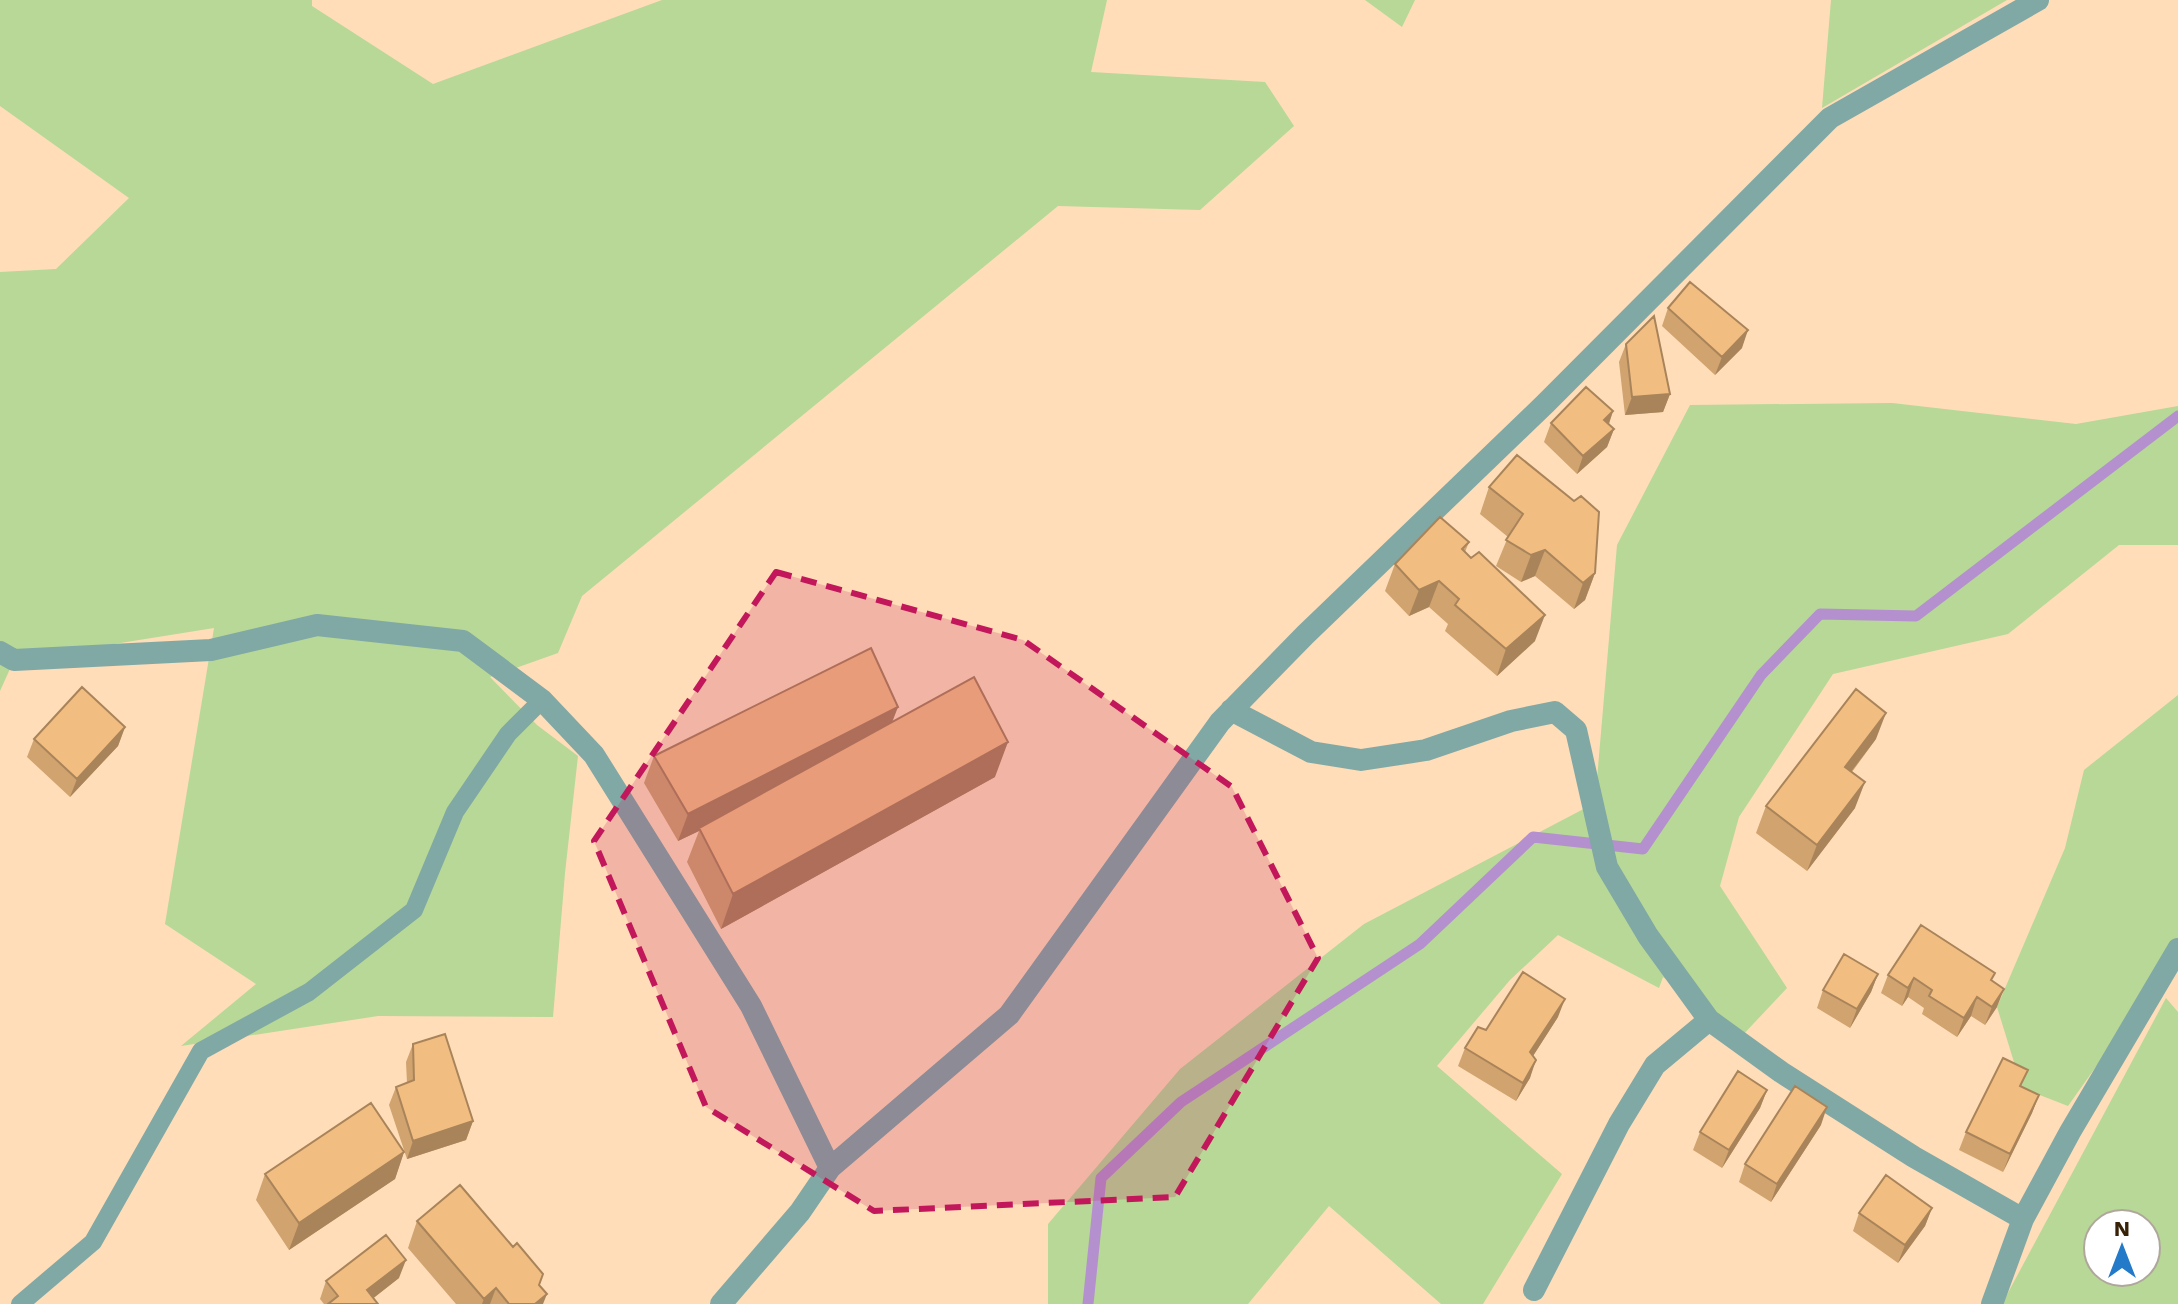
<svg xmlns="http://www.w3.org/2000/svg" width="2178" height="1304" viewBox="0 0 2178 1304" font-family="'Work Sans',sans-serif">
  <style>
    .green { fill: #b7d896; fill-rule: evenodd }
    .lines { fill: none; stroke-linecap: round; stroke-linejoin: round }
    .stream { stroke: #b490cf; stroke-width: 11 }
    .service { stroke: #80a8a5; stroke-width: 18 }
    .minor { stroke: #80a8a5; stroke-width: 22 }
    .wall { fill: #d0a36f }
    .shaded-wall { fill: #a9845a }
    .building { fill: #f2bd81; stroke: #a9845a; stroke-width: 2 }
    .marked { fill: #c2185b; fill-opacity: 0.2; stroke: #c2185b; stroke-width: 6; stroke-dasharray: 16 10; stroke-linejoin: round }
  </style>
  <rect width="100%" height="100%" fill="#feddb8"/>
  <path class="green" d="M0 0H312V6L433 84 662 0H1107L1091 72 1265 82 1294 126 1200 210 1058 206 582 596 558 653 490 677 537 725 578 756 565 873 553 1017 378 1016 181 1046 256 984 165 924 214 628 14 660 0 691V272L56 269 129 198 0 106Z
    M1365 0H1415L1402 27Z
    M1831 0H2007L1822 108Z
    M1892 403 2076 424 2178 406V545H2119L2008 634 1833 674 1739 817 1720 886 1787 988 1739 1039 1663 977 1659 988 1558 935 1510 980 1437 1066 1562 1174 1483 1304H1441L1329 1206 1248 1304H1048V1224L1180 1069 1364 924 1595 803 1617 545 1690 405Z
    M2178 695V943L2156 982 2068 1106 2022 1088 1997 1007 2065 848 2084 770Z
    M2166 998 2178 1012V1304H2002ZM2098 1224H2146V1272H2098Z"/>
  <g class="lines">
    <path class="stream" d="M1088 1304 1101 1178 1181 1102 1420 944 1533 837 1643 849 1761 675 1820 614 1916 616 2178 416"/>
    <path class="service" d="M20 1304 93 1242 201 1051 309 992 414 910 455 812 508 734 542 700"/>
    <path class="minor" d="M0 652 14 660 211 650 317 625 463 641 542 700 594 755 751 1006 830 1168
      M1231 710 1311 752 1361 760 1426 750 1511 721 1555 712 1576 730 1607 867 1648 936 1709 1020 1781 1072 1914 1157 2023 1219
      M1534 1290 1619 1124 1655 1065 1709 1020
      M721 1304 800 1212 830 1168 1009 1015 1220 722 1305 635 1546 403 1830 118 2038 0
      M1992 1304 2023 1219 2070 1132 2178 949"/>
  </g>
  <path class="wall" d="M1668 308 1742 348 1715 375 1662 326Z
    M1626 344 1670 394 1663 412 1625 415 1619 362Z
    M1613 411 1609 424 1614 429 1607 447 1577 474 1544 442 1551 423Z
    M1489 487 1595 573 1585 600 1574 609 1535 576 1521 582 1496 566 1508 537 1480 514Z
    M1469 542 1465 552 1535 641 1497 676 1445 631 1448 624 1429 607 1409 616 1385 591 1395 564Z
    M893 722 995 777 721 929 687 862 699 831 678 841 644 783 654 756Z
    M125 727 118 746 70 797 27 757 34 739Z
    M1876 739 1852 772 1855 808 1807 871 1756 833 1766 806Z
    M1878 974 1871 992 1850 1028 1817 1008 1823 990Z
    M1888 975 1992 981 1997 1007 1985 1025 1971 1016 1957 1037 1922 1014 1924 1008 1908 997 1902 1006 1881 993Z
    M1558 1017 1533 1056 1530 1078 1516 1101 1458 1066 1465 1048Z
    M413 1044 473 1121 466 1140 407 1159 389 1105 396 1087 407 1083 406 1062Z
    M2022 1087 2039 1095 2032 1113 2003 1172 1959 1150 1966 1132Z
    M1767 1090 1760 1108 1722 1168 1693 1150 1700 1132Z
    M1821 1125 1771 1202 1739 1182 1745 1164Z
    M404 1152 395 1179 289 1250 256 1200 265 1174Z
    M1932 1208 1925 1226 1898 1263 1853 1231 1859 1213Z
    M417 1221 513 1247 539 1286 543 1304H456L408 1248Z
    M399 1278 373 1298 378 1304H324L320 1299 326 1281Z"/>
  <path class="shaded-wall" d="M1748 330 1742 348 1715 375 1722 357Z
    M1670 394 1663 412 1625 415 1632 397Z
    M1613 411 1607 429 1604 420Z
    M1614 429 1607 447 1577 474 1583 456Z
    M1545 550 1535 576 1521 582 1531 555Z
    M1595 573 1585 600 1574 609 1583 583Z
    M1439 581 1429 607 1409 616 1419 590Z
    M1545 615 1535 641 1497 676 1506 649Z
    M898 707 888 733 699 828V831L678 841 688 814Z
    M1886 713 1876 739 1835 793 1845 767Z
    M125 727 118 746 70 797 77 779Z
    M1008 742 995 777 721 929 733 894Z
    M1865 782 1855 808 1807 871 1817 845Z
    M1878 974 1871 992 1850 1028 1857 1009Z
    M1914 978 1908 997 1902 1006 1908 988Z
    M2004 989 1997 1007 1985 1025 1992 1007Z
    M1977 997 1971 1016 1957 1037 1964 1018Z
    M1565 999 1558 1017 1524 1070 1530 1052Z
    M1536 1060 1530 1078 1516 1101 1523 1083Z
    M1767 1090 1760 1108 1722 1168 1729 1150Z
    M2039 1095 2032 1113 2003 1172 2010 1154Z
    M1827 1107 1821 1125 1771 1202 1777 1184Z
    M473 1121 466 1140 407 1159 413 1141Z
    M404 1152 395 1179 289 1250 299 1223Z
    M1932 1208 1925 1226 1898 1263 1905 1245Z
    M406 1260 399 1278 366 1304 367 1290Z
    M496 1288 490 1304H482L484 1299Z
    M547 1294 543 1304H535Z"/>
  <path class="building" d="M1690 282 1748 330 1722 357 1668 308Z
    M1654 316 1670 394 1632 397 1626 344Z
    M1586 387 1613 411 1604 420 1614 429 1583 456 1551 423Z
    M1517 455 1574 501 1581 496 1599 512 1595 573 1583 583 1545 550 1531 555 1506 540 1523 514 1489 487Z
    M1440 517 1469 542 1462 549 1471 558 1479 552 1545 615 1506 649 1455 605 1459 599 1439 581 1419 590 1395 564Z
    M871 648 898 707 688 814 654 756Z
    M974 677 1008 742 733 894 699 828Z
    M82 687 125 727 77 779 34 739Z
    M1856 689 1886 713 1845 767 1865 782 1817 845 1766 806Z
    M1921 925 1995 973 1991 980 2004 989 1992 1007 1977 997 1964 1018 1929 996 1932 990 1914 978 1908 988 1888 975Z
    M1844 954 1878 974 1857 1009 1823 990Z
    M1523 972 1565 999 1530 1052 1536 1060 1523 1083 1465 1048 1478 1027 1486 1030Z
    M445 1034 473 1121 413 1141 396 1087 414 1080 413 1044Z
    M2003 1058 2028 1070 2020 1086 2039 1095 2010 1154 1966 1132Z
    M1738 1071 1767 1090 1729 1150 1700 1132Z
    M1795 1086 1827 1107 1777 1184 1745 1164Z
    M371 1103 404 1152 299 1223 265 1174Z
    M1886 1175 1932 1208 1905 1245 1859 1213Z
    M460 1185 513 1247 517 1243 543 1274 539 1285 547 1294 535 1304H509L496 1288 484 1299 417 1221Z
    M386 1235 406 1260 367 1290 378 1304H328L338 1296 326 1281Z"/>
  <path class="marked" d="M776 572 1023 640 1232 787 1318 958 1175 1197 874 1211 706 1107 594 841Z"/>
  <g transform="translate(2122 1248)"><circle r="38" fill="#ffffff" stroke="#afa79c" stroke-width="2"/>
  <path d="M0-6L14 30L0 20L-14 30Z" fill="#227ac8"/>
  <text y="-12" font-size="22" font-weight="bold" text-anchor="middle" fill="#372207">N</text>
  </g>
</svg>
